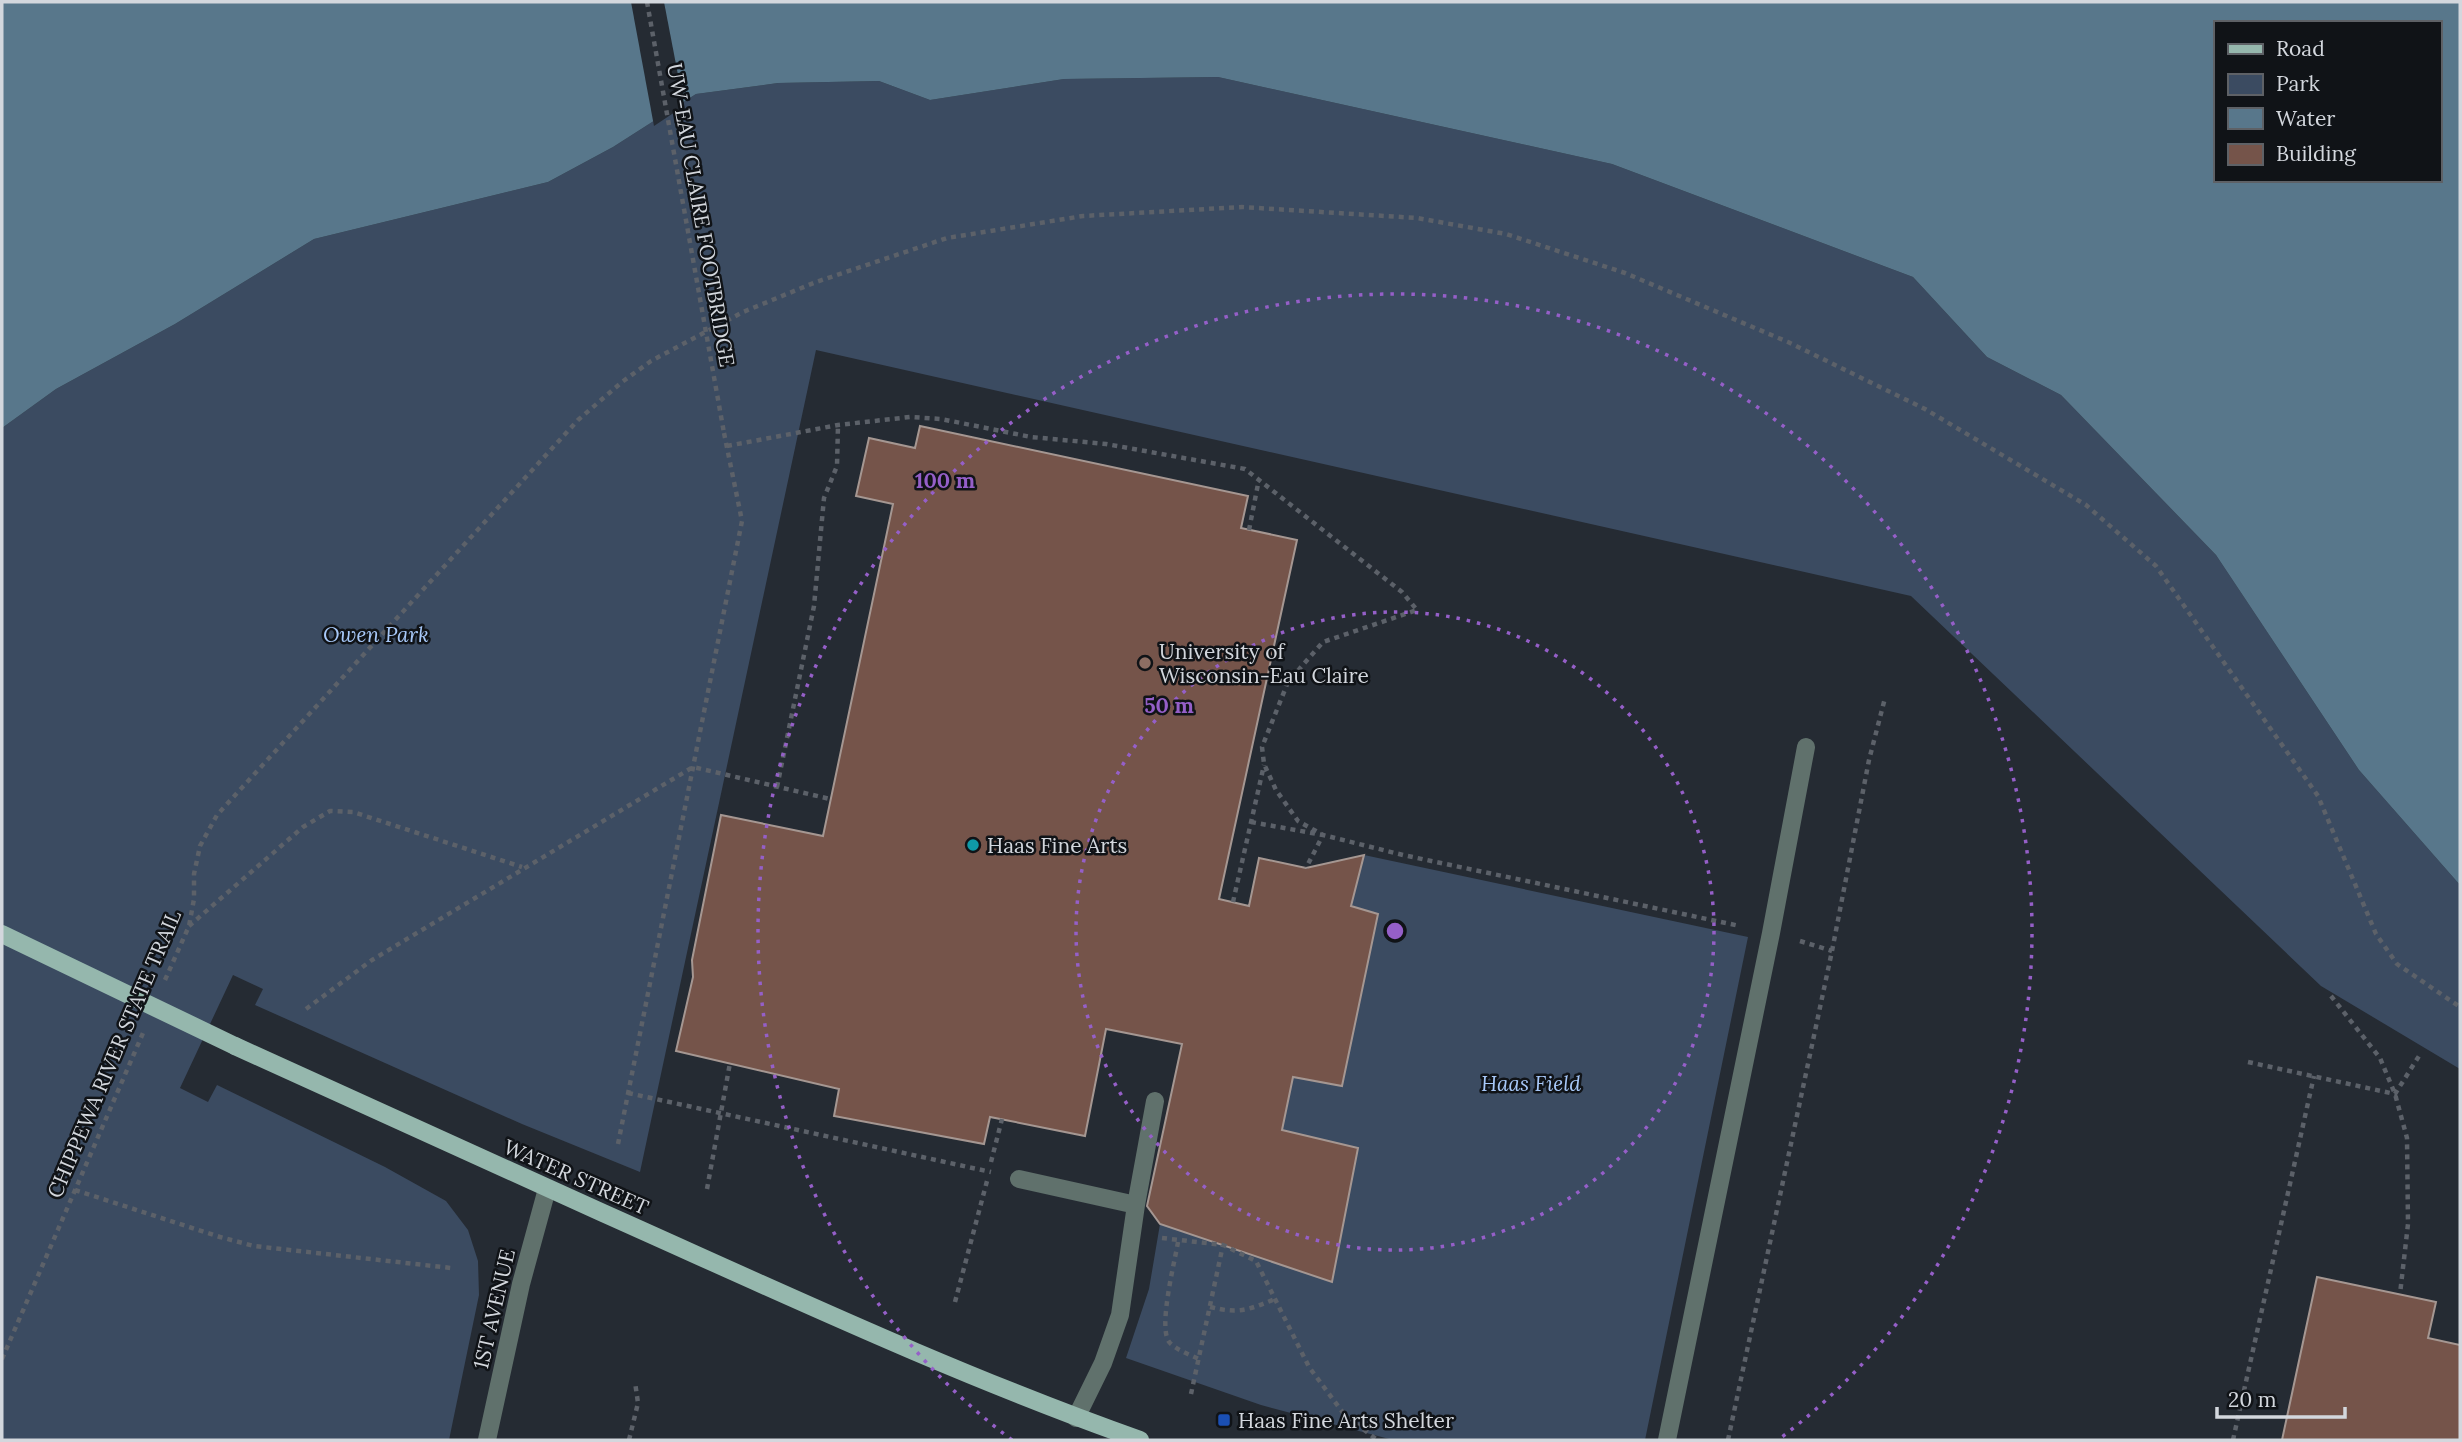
<svg xmlns="http://www.w3.org/2000/svg" width="2462" height="1442" viewBox="0 0 2462 1442" font-family="Lora,serif">
  <style>
    .green { fill: #3b4b61 }
    .water { fill: #58778b; fill-rule: evenodd }
    .pier { fill: #252b33 }
    .building { fill: #75544a; stroke: #a59792; stroke-width: 2 }
    .lines { fill: none; stroke-linecap: round; stroke-linejoin: round }
    .path { stroke: #5c6169; stroke-width: 4.5; stroke-dasharray: 5 5; stroke-linecap: butt }
    .minor { stroke: #60716c; stroke-width: 18 }
    .major { stroke: #95b7ad; stroke-width: 18 }
    .path-bridge { stroke: #5c6169; stroke-width: 4.5; stroke-dasharray: 5 5; stroke-linecap: butt }
    .major-bridge { stroke: #95b7ad; stroke-width: 18 }
    .ring { fill: none; stroke: #955fc8; stroke-width: 3.5; stroke-dasharray: 3.5 7 }
    .education-dot { fill: #8d6e63; stroke: #101317; stroke-width: 2.5 }
    .culture-dot { fill: #0f9aa8; stroke: #101317; stroke-width: 2.5 }
    .transit-dot { fill: #1a4fb4; stroke: #101317; stroke-width: 2.5 }
    .labels { text-anchor: middle; dominant-baseline: central; stroke-width: 5; stroke-linejoin: round; paint-order: stroke }
    .street-label { font-size: 21px; fill: #d3d7dd; stroke: #101317 }
    .park-label { font-size: 21px; font-style: italic; fill: #a7c8f8; stroke: #101317 }
    .poi-label { font-size: 21px; fill: #d3d7dd; stroke: #101317; text-anchor: start }
    .centre { fill: #955fc8; stroke: #101317; stroke-width: 3.5 }
    .ring-label { font-size: 21px; text-anchor: middle; font-weight: bold; fill: #955fc8; stroke: #101317; stroke-width: 5; stroke-linejoin: round; paint-order: stroke }
  </style>
  <rect width="100%" height="100%" fill="#252b33"/>
  <path class="green" d="M1218 77 1612 164 1913 277 1987 357 2061 395 2216 555 2359 770 2460 885V1069L2321 986 1911 596 816 350 640 1172 522 1124 255 1005 263 989 233 975 180 1088 208 1102 217 1085 385 1167 446 1201 468 1230 478 1261 479 1295 449 1440H2V428L56 389 175 324 314 239 548 182 613 147 696 94 778 83 879 81 930 100 1064 79Z
    M1364 855 1748 937 1645 1440H1393L1261 1405 1126 1358 1149 1289 1160 1224 1332 1282 1358 1148 1282 1130 1293 1077 1342 1086 1378 914 1351 906Z"/>
  <path class="water" d="M2 2H2460V885L2359 770 2216 555 2061 395 1987 357 1913 277 1612 164 1218 77 1064 79 930 100 879 81 778 83 696 94 613 147 548 182 314 239 175 324 56 389 2 428ZM2215 23H2439V180H2215Z"/>
  <path class="pier" d="M631 2H664L684 106 654 126Z"/>
  <path class="building" d="M920 426 1248 496 1241 528 1297 540 1219 899 1249 906 1259 858 1306 868 1364 855 1351 906 1378 914 1342 1086 1293 1077 1282 1130 1358 1148 1332 1282 1160 1224 1147 1206 1182 1044 1106 1029 1085 1136 990 1117 984 1144 834 1116 839 1089 676 1051 693 977 692 960 721 815 823 836 893 504 856 496 869 438 915 448Z
    M2317 1277 2436 1302 2428 1338 2460 1345V1440H2282Z"/>
  <g class="lines">
    <path class="path" d="M727 446 838 425 910 417 941 419 1031 437 1106 444 1245 469 1402 592 1417 610 1323 642 1288 682 1262 747 1264 764 1276 790 1298 821 1323 835 1403 855 1740 926
      M1249 530 1259 479
      M777 787 814 606 824 498 837 466 838 425
      M1251 822 1323 835 1306 868
      M1233 902 1264 765
      M189 926 303 827 330 811 353 812 522 867
      M1800 941 1832 951
      M165 980 189 926 194 899V874L200 846 217 815 578 420 622 382 651 361 743 312 816 282 947 238 1083 216 1242 207 1417 218 1506 234 1625 273 1788 342 1925 409 2086 505 2156 566 2318 796 2376 934 2397 964 2460 1007
      M2331 996 2380 1058 2395 1094 2407 1138 2408 1224 2400 1294
      M306 1009 372 960 693 767 830 799
      M2248 1062 2395 1094 2419 1056
      M628 1093 991 1172
      M618 1144 742 521 724 433
      M991 1162 1002 1119
      M707 1189 730 1063
      M75 1190 220 1237 254 1246 451 1268
      M1162 1238 1223 1245 1256 1261 1309 1367 1344 1414 1377 1440
      M1178 1242C1175 1261 1157 1330 1170 1343 1177 1350 1190 1355 1199 1359
      M955 1302 987 1181
      M1210 1307C1239 1314 1248 1310 1275 1299
      M2 1359 143 1033
      M1191 1394 1223 1245
      M629 1440 638 1403 635 1382
      M1728 1440 1832 951 1869 760 1885 698
      M2233 1440 2314 1076"/>
    <path class="minor" d="M1019 1179 1136 1205
      M1076 1418 1103 1363 1120 1315 1136 1205 1155 1101
      M487 1440 521 1284 547 1189
      M1667 1440 1771 933 1806 747"/>
    <path class="major" d="M235 1046C357 1102 480 1157 603 1213 780 1292 956 1375 1140 1440"/>
    <path class="path-bridge" d="M647 2 724 433"/>
    <path class="major-bridge" d="M2 934 235 1046"/>
  </g>
  <g class="ring">
    <circle cx="1395" cy="931" r="319"/>
    <path d="M1012 1440A637 637 0 1 1 1778 1440"/>
  </g>
  <circle class="education-dot" cx="1145" cy="663" r="7"/>
  <circle class="culture-dot" cx="973" cy="845" r="7"/>
  <rect class="transit-dot" x="1217" y="1413" width="14" height="14" rx="3.5"/>
  <g class="labels">
    <g class="street-label">
      <text transform="translate(701 215) rotate(80)">UW-EAU CLAIRE FOOTBRIDGE</text>
      <text transform="translate(114 1054) rotate(-67)">CHIPPEWA RIVER STATE TRAIL</text>
      <text transform="translate(576 1177) rotate(24)">WATER STREET</text>
      <text transform="translate(494 1309) rotate(-77)">1ST AVENUE</text>
    </g>
    <g class="park-label">
      <text x="376" y="634">Owen Park</text>
      <text x="1531" y="1083">Haas Field</text>
    </g>
    <g class="poi-label">
      <text x="1159" y="651">University of<tspan x="1159" dy="24">Wisconsin-Eau Claire</tspan></text>
      <text x="987" y="845">Haas Fine Arts</text>
      <text x="1238" y="1420">Haas Fine Arts Shelter</text>
    </g>
  </g>
  <circle cx="1395" cy="931" r="10" class="centre"/>
  <g class="ring-label">
    <text x="945" y="488">100 m</text>
    <text x="1169" y="713">50 m</text>
  </g>
  <rect width="2462" height="1442" fill="none" stroke="#d3d7dd" stroke-width="7"/>
  <rect x="2214" y="21" width="228" height="161" fill="#101317" stroke="#5e6166" stroke-width="2"/>
  <rect x="2228" y="44" width="35" height="10" fill="#95b7ad" stroke="#5e6166" stroke-width="2"/>
  <text x="2276" y="56" font-size="21" fill="#d3d7dd">Road</text>
  <rect x="2228" y="74" width="35" height="21" fill="#3b4b61" stroke="#5e6166" stroke-width="2"/>
  <text x="2276" y="91" font-size="21" fill="#d3d7dd">Park</text>
  <rect x="2228" y="108" width="35" height="21" fill="#58778b" stroke="#5e6166" stroke-width="2"/>
  <text x="2276" y="126" font-size="21" fill="#d3d7dd">Water</text>
  <rect x="2228" y="144" width="35" height="21" fill="#75544a" stroke="#5e6166" stroke-width="2"/>
  <text x="2276" y="161" font-size="21" fill="#d3d7dd">Building</text>
  <path d="M2217 1407v10h128v-10" fill="none" stroke="#d3d7dd" stroke-width="3.5"/>
  <text x="2228" y="1407" font-size="21" fill="#d3d7dd" stroke="#101317" stroke-width="5" paint-order="stroke">20 m</text>
</svg>
